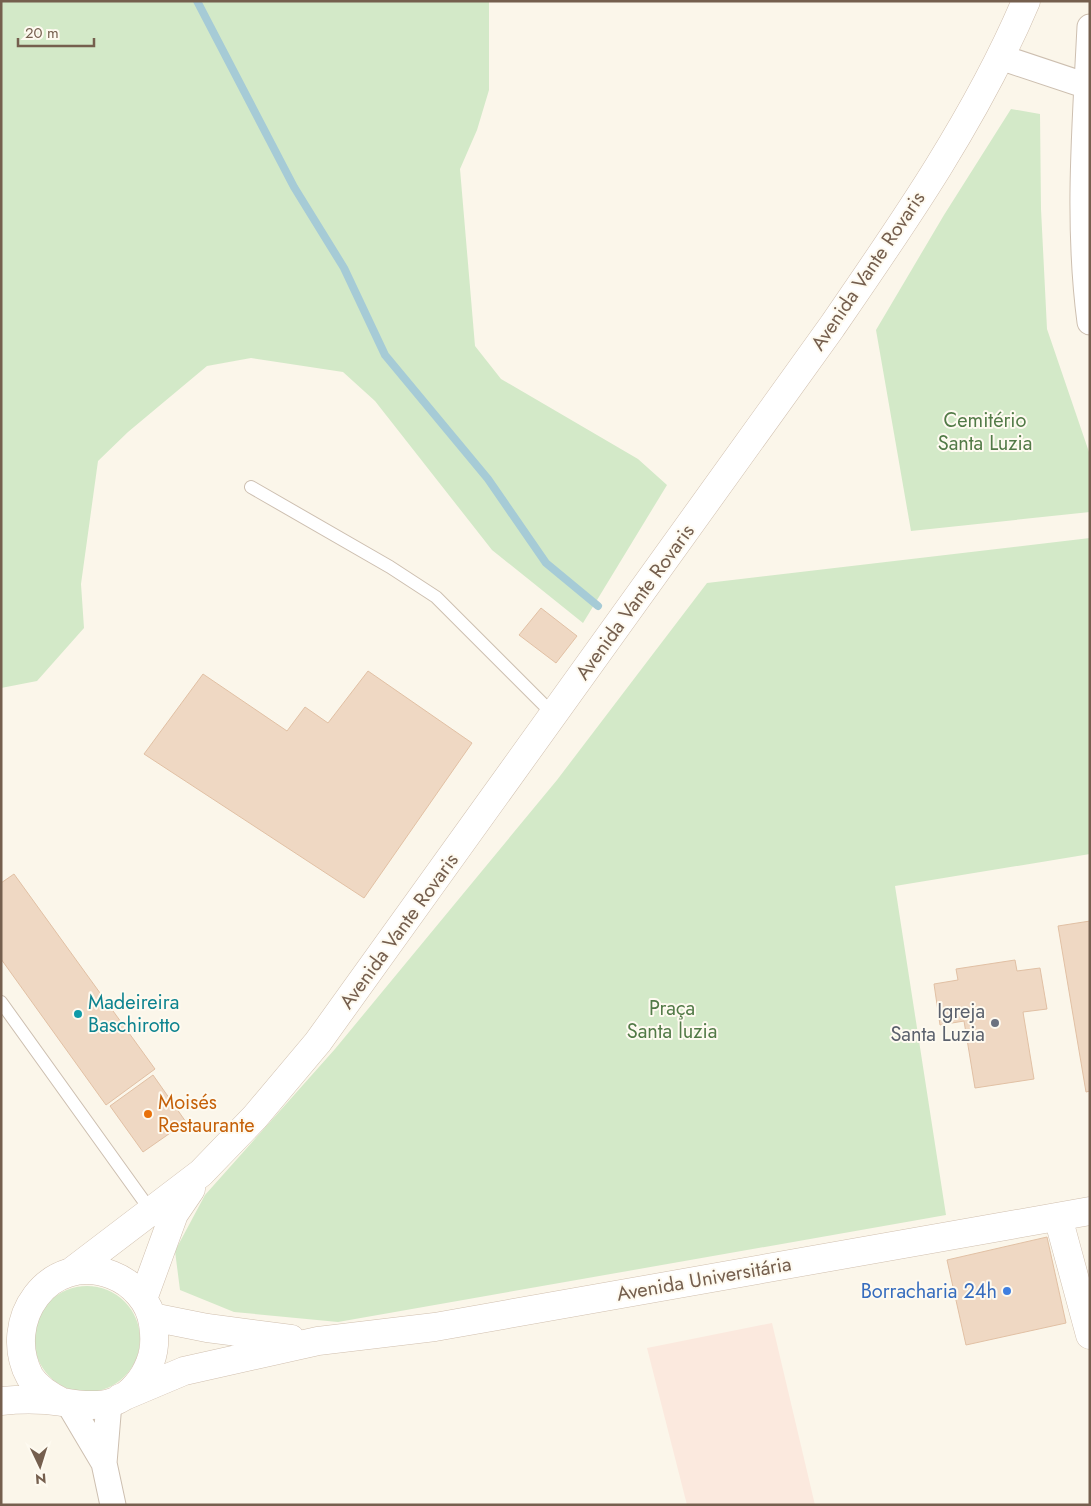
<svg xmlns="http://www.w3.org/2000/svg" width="1091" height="1506" viewBox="0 0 1091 1506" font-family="Jost,sans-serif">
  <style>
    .commercial { fill: #fbe9de }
    .green { fill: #d3e9c8 }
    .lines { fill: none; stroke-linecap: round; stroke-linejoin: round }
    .stream { stroke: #a6cbd6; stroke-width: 8 }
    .building { fill: #efd8c3; stroke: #e1c0a4 }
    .lane-casing { stroke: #cdbfb0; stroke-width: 14 }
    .street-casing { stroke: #cdbfb0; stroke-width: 27 }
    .secondary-casing { stroke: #d0bfae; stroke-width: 29 }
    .lane { stroke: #fff; stroke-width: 12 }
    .street { stroke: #fff; stroke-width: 25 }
    .secondary { stroke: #fff; stroke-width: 28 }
    .culture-dot { fill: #0f9aa8; stroke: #fefaf0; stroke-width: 2 }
    .worship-dot { fill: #6b7280; stroke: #fefaf0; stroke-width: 2 }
    .food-dot { fill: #e8710a; stroke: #fefaf0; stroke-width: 2 }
    .shop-dot { fill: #3f7fe0; stroke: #fefaf0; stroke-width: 2 }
    .labels { text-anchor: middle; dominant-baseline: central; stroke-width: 4; stroke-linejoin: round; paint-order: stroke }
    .street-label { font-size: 20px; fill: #755f4e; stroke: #fefaf0 }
    .park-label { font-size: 20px; fill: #527a47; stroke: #fefaf0 }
    .culture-label { font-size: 20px; fill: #0d838f; stroke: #fefaf0; text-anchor: start }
    .worship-label { font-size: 20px; fill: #5b616d; stroke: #fefaf0; text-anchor: end }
    .food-label { font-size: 20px; fill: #c56008; stroke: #fefaf0; text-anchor: start }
    .shop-label { font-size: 20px; fill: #366cbe; stroke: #fefaf0; text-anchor: end }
  </style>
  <rect width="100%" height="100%" fill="#fbf6ea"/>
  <path class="commercial" d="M772 1323 815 1505H687L647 1348Z"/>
  <path class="green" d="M1 1H489V90L477 130 460 169 475 346 501 379 638 459 667 485 583 623 492 550 375 401 343 372 251 358 207 366 128 432 98 461 81 584 84 628 37 681 1 688Z
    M1011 109 1040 114 1041 209 1047 329 1090 455V512L911 531 876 330 944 215Z
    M1090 538V854L895 886 946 1215 338 1322 234 1312 180 1290 175 1251 205 1195 335 1049 557 780 707 583Z
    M34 1339a53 53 0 1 1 106 0a53 53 0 1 1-106 0Z"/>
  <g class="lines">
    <path class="stream" d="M197 1 294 187 344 268 385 355 488 479 546 563 598 606"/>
  </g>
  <path class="building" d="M541 608 577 636 556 663 519 635Z
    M368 671 472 743 364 898 144 754 203 674 287 731 305 707 328 723Z
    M14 874 155 1069 106 1105 1 959V883Z
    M1090 921V1091L1086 1092 1058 926Z
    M1015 960 1017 971 1040 968 1047 1009 1023 1012 1034 1079 975 1088 964 1021 940 1025 934 984 958 980 956 969Z
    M153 1075 186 1122 143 1152 110 1106Z
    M1047 1237 1066 1323 966 1345 947 1260Z"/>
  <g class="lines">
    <defs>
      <path id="lane" d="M251 487 390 567 436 597 554 715
        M1 1002 151 1211"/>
      <path id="street" d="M1090 27C1085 126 1077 224 1090 322
        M1000 57 1087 86
        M109 1403 104 1463 113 1505
        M69 1404 104 1463"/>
      <path id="secondary" d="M1058 1217 1090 1335
        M71 1272 201 1173 255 1117 318 1042 831 328C902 225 977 117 1026 1
        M143 1299 174 1214 191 1189
        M152 1317 207 1328 291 1339
        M120 1398 184 1371 318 1341 435 1327 1090 1211
        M1 1401C20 1399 43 1399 62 1402 96 1408 123 1409 144 1375 154 1358 156 1343 153 1324 150 1302 133 1283 112 1275 49 1251 0 1321 30 1377 38 1389 50 1396 62 1402"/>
    </defs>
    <use href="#lane" class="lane-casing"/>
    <use href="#street" class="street-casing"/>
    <use href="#secondary" class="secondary-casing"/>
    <use href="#lane" class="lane"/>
    <use href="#street" class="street"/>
    <use href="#secondary" class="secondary"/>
  </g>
  <circle class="culture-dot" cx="78" cy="1014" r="5"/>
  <circle class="worship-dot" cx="995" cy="1023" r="5"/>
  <circle class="food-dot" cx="148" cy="1114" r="5"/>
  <circle class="shop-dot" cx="1007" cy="1291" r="5"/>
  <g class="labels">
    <g class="street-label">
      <text transform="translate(868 271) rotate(-56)">Avenida Vante Rovaris</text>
      <text transform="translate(635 602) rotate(-54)">Avenida Vante Rovaris</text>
      <text transform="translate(399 931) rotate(-54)">Avenida Vante Rovaris</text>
      <text transform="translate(704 1279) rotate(-10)">Avenida Universitária</text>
    </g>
    <g class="park-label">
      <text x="985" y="420">Cemitério<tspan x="985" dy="23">Santa Luzia</tspan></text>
      <text x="672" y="1008">Praça<tspan x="672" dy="23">Santa luzia</tspan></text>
    </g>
    <g class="culture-label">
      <text x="88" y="1002">Madeireira<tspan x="88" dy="23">Baschirotto</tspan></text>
    </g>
    <g class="worship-label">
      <text x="985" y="1011">Igreja<tspan x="985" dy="23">Santa Luzia</tspan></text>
    </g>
    <g class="food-label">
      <text x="158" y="1102">Moisés<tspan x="158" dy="23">Restaurante</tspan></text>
    </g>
    <g class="shop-label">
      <text x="997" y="1291">Borracharia 24h</text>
    </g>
  </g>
  <rect width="1091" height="1506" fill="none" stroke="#755f4e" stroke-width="5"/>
  <g transform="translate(40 1466) rotate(176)" stroke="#fefaf0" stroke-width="4" paint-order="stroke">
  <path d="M0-4L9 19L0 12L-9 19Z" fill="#755f4e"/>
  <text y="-8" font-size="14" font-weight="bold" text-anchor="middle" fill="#755f4e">N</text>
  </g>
  <path d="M18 38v8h76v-8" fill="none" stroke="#755f4e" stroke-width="2.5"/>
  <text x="25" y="38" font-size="15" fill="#755f4e" stroke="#fefaf0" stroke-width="4" paint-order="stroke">20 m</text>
</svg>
